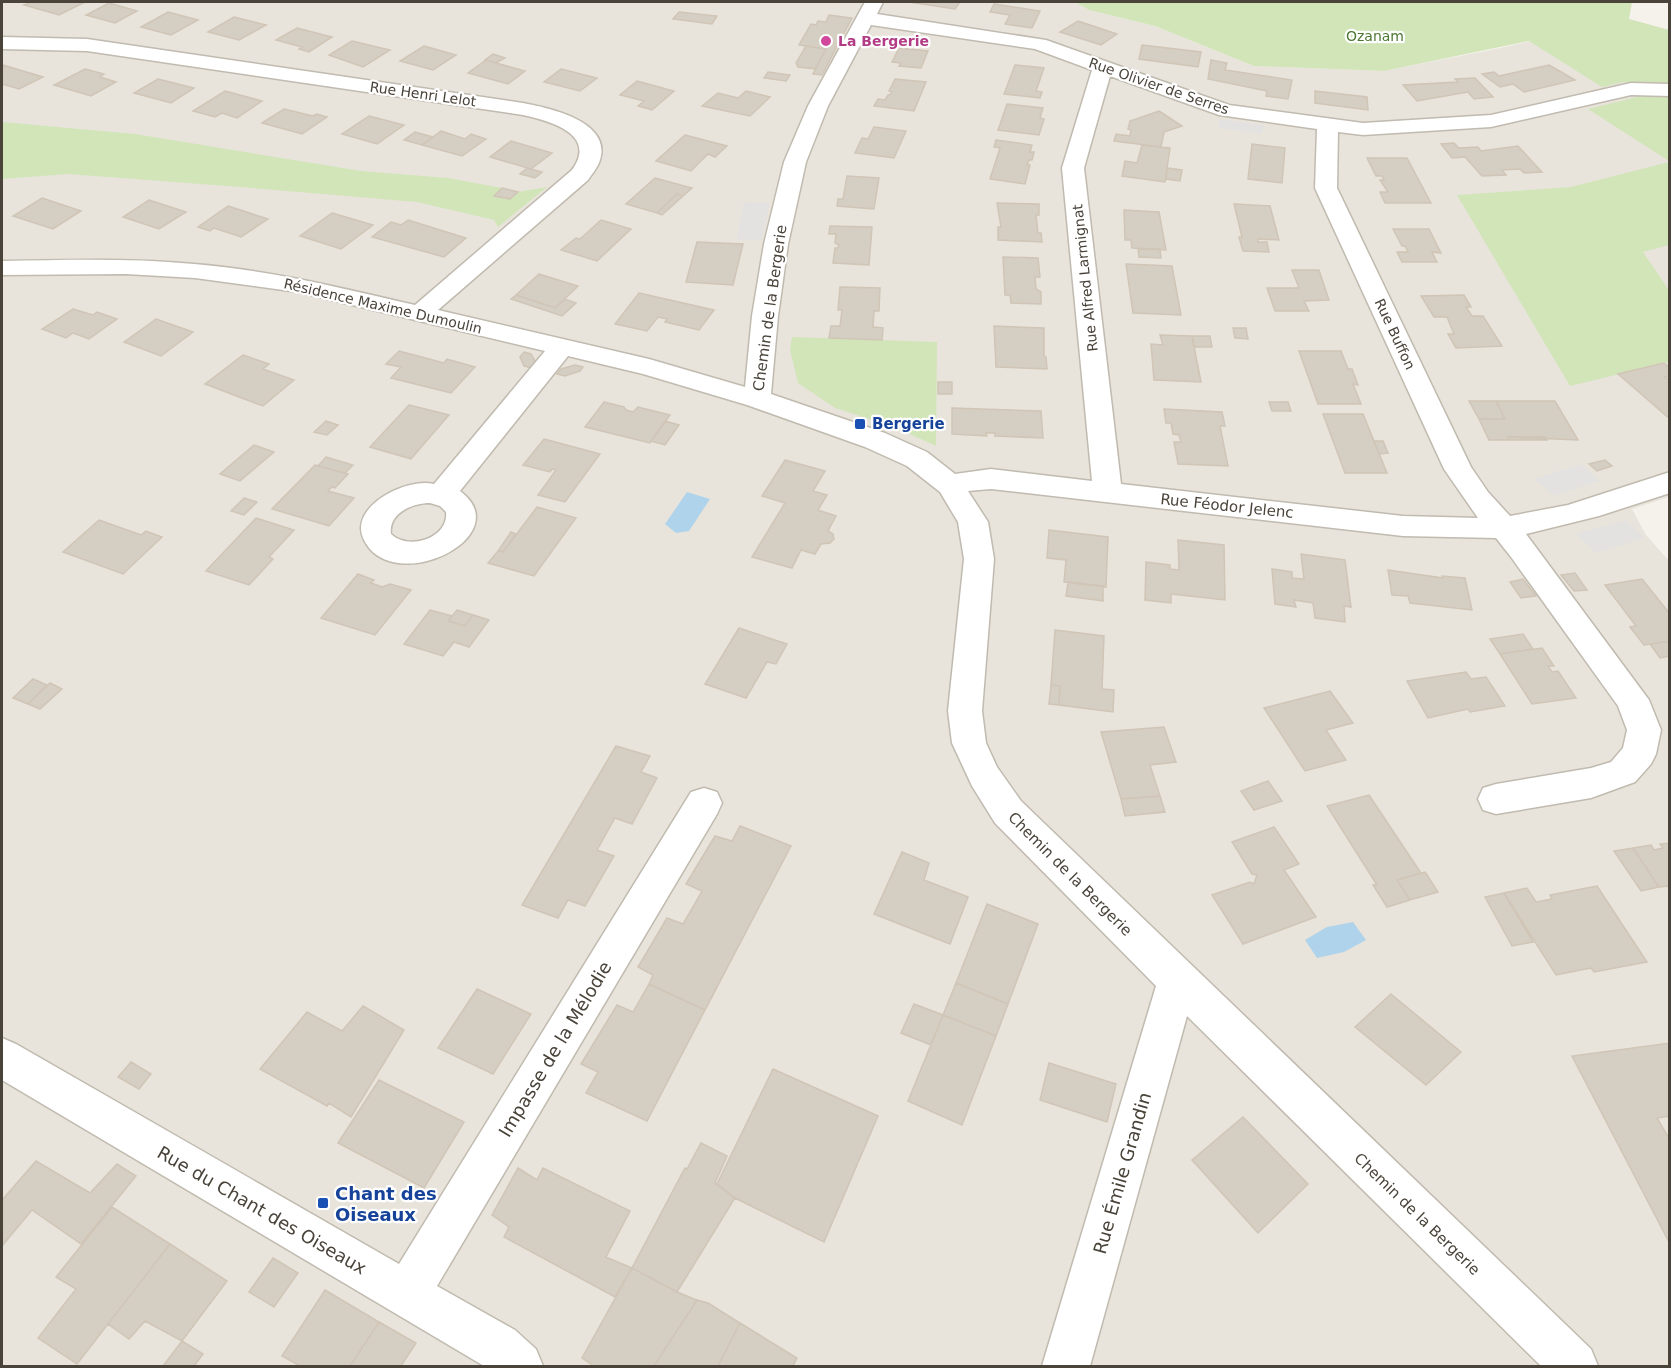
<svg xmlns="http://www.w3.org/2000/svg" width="1671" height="1368" viewBox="0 0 1671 1368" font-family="'DejaVu Sans',sans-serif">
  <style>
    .residential { fill: #e8e4db }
    .green { fill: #d1e5b9 }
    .parking { fill: #e4e2e0 }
    .water { fill: #aed3eb }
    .building { fill: #d5cec2; stroke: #d0c5b6; stroke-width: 1.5 }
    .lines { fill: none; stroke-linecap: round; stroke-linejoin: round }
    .street-casing { stroke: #c0baaf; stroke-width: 3 }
    .street { fill: #fff; fill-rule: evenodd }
    .hotel-dot { fill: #d1479c; stroke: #fff; stroke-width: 2 }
    .transit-dot { fill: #1a4fb4; stroke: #fff; stroke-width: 2 }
    .labels { text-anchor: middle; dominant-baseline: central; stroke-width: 4.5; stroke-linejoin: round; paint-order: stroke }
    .far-park-label { font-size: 14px; fill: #4c7731; stroke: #fff }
    .far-hotel-label { font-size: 14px; font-weight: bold; fill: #b23c85; stroke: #fff; text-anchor: start }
    .far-street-label { font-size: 14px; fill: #49433a; stroke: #fff }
    .street-label { font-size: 15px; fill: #49433a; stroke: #fff }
    .transit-label { font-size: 15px; font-weight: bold; fill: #164399; stroke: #fff; text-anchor: start }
    .near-street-label { font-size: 18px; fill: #49433a; stroke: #fff }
    .near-transit-label { font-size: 18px; font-weight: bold; fill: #164399; stroke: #fff; text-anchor: start }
  </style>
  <rect width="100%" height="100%" fill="#f5f2ec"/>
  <path class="residential" d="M2 2H1070L1077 3 1089 10 1155 26 1254 66 1383 71 1491 50 1629 19 1669 30V497L1632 509 1646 535 1670 562 1669 1366H2Z"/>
  <path class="green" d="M1070 2H1632L1629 19 1669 30V83L1623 82 1602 87 1529 41 1384 71 1254 66 1155 26 1089 10 1077 3Z
    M1641 96 1669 97V161L1588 109Z
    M2 122 135 134 361 171 448 178 502 188 495 196 510 199 518 192 547 187 498 227 494 220 417 202 240 187 68 174 2 179Z
    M1669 162V245L1643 252 1669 290V362L1570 386 1457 195 1571 187Z
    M792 337 937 342 936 446 894 427 835 408 798 383 790 350Z"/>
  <path class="parking" d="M1219 119 1264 125 1262 134 1218 128Z
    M744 202 770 203 762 240H736Z
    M1581 464 1600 481 1554 496 1534 479Z
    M1626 520 1645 538 1596 553 1576 534Z"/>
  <path class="water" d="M687 492 710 499 689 531 676 533 665 524Z
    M1353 922 1366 940 1344 952 1317 958 1305 940 1327 927Z"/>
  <path class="building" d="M32 2H85L59 15 24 5Z
    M909 2H960L955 9Z
    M109 3 137 11 115 23 86 15Z
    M994 4 1040 11 1032 28 1005 24 1010 15 990 12Z
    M168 12 198 20 171 35 141 27Z
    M679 12 717 16 712 24 673 19Z
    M829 15 852 18 822 75 813 74 826 49 799 45 811 24 816 25 818 21 826 22Z
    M234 17 266 25 239 40 208 32Z
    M1078 21 1117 34 1101 45 1060 32Z
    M297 28 332 37 309 52 299 49 302 47 276 40Z
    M352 41 390 50 363 67 329 55Z
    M1142 45 1201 52 1198 67 1139 59Z
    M424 46 456 55 433 70 400 61Z
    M806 46 826 49 815 69 798 67 796 63Z
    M899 48 928 51 921 68 899 66 901 63 892 62Z
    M493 54 505 58 496 63 485 60Z
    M486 60 496 63 525 71 508 84 468 73Z
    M1211 60 1227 63 1225 70 1292 80 1288 99 1266 96 1267 91 1208 79Z
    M3 65 43 77 19 89 2 84Z
    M1015 65 1044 68 1036 91 1042 92 1040 98 1004 94Z
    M1549 65 1575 80 1524 92 1513 84 1500 87 1482 74 1494 72 1499 76Z
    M85 69 104 74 100 77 116 82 91 96 54 85Z
    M561 69 597 78 580 91 544 82Z
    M768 72 790 75 786 81 764 78Z
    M1475 78 1493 97 1474 99 1468 92 1417 101 1403 85 1458 82 1455 79Z
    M158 79 194 88 171 103 134 93Z
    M895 79 926 82 914 111 874 106 878 99 885 100 888 95 891 94 892 92 889 91Z
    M637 81 674 91 652 110 638 106 644 101 620 95Z
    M225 91 262 101 237 118 222 113 215 117 193 111Z
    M746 91 770 97 750 116 702 106 718 93 738 98Z
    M1315 91 1367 97 1368 110 1315 103Z
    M1007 104 1043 108 1040 118 1044 119 1039 135 998 130Z
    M284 109 313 116 317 114 327 117 302 134 262 123Z
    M1159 111 1182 126 1164 132 1161 147 1114 141 1116 134 1130 136 1131 130 1128 129 1130 121Z
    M369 116 404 125 377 144 342 134Z
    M874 127 906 131 894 158 855 153 862 138 868 139Z
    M441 131 465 139 471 134 486 139 462 156 422 145Z
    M415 132 433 137 422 145 404 140Z
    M685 135 727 146 715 157 708 154 691 171 656 161Z
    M996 140 1032 145 1030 152H1034L1032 160H1029L1027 165H1030L1025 184 990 179 1000 148 994 147Z
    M511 141 552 153 531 169 490 157Z
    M1454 143 1459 148 1478 147 1481 151 1518 146 1542 172 1524 173 1520 169 1502 170 1506 175 1482 176 1465 157 1452 158 1441 144Z
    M1252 144 1285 148 1282 183 1248 179Z
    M1142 145 1170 148 1165 182 1122 176 1125 161 1137 163Z
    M1367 158H1407L1431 203H1385L1380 192H1388L1380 180H1384L1382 176H1376Z
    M527 168 531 169 542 172 535 178 520 174Z
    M1167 168 1182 170 1180 181 1166 179Z
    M847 176 879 178 874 209 837 206 838 199H843Z
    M655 178 692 188 683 196 677 194 657 213 626 204Z
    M502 188 518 192 510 199 494 196Z
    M677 194 683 196 662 215 657 213Z
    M42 198 81 211 53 229 13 216Z
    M149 200 186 212 159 229 123 217Z
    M997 203 1039 204V215H1036L1038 233H1041L1042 242 998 240V227H1001Z
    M1234 204 1270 206 1279 240 1258 239V242H1267L1269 252 1243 251 1239 237H1242Z
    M228 206 268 219 241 237 214 228 210 231 198 227Z
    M1124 210 1159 212 1166 250 1132 248 1131 240H1125Z
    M332 213 373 225 341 249 300 236Z
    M408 220 466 238 444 257 372 237 391 222 401 225Z
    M601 220 631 229 597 261 561 250 576 238 580 239Z
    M830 226 872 227 869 265 833 263 835 248H838L839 245 835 243 836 234H829Z
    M1393 229H1429L1441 253 1432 252 1437 262H1402L1397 252H1408L1405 246H1402Z
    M697 242 743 244 733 285 686 282Z
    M1138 249H1160L1161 258 1139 257Z
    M1003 257 1038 258 1040 277H1035L1036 289 1041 292V304L1011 303 1010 295H1005Z
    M1126 264 1172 266 1181 315 1133 313Z
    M1292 270H1319L1329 300 1304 301 1309 311H1275L1267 288H1299Z
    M539 274 578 286 555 308 516 295Z
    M840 287 880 288 879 311H874L873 327 883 328 882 340 829 338 831 326H840L842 310H838Z
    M639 293 714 310 699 330 665 322 667 319 658 317 647 331 615 324Z
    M516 295 555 308 565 299 576 303 562 316 511 299Z
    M1464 295 1471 307H1466L1472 316H1483L1502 346 1456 348 1448 334H1454L1447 317H1434L1421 296Z
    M73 309 93 315 97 312 117 319 89 339 73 333 66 338 42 329Z
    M156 319 193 332 161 356 124 342Z
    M994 326 1044 328V356L1046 357 1047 369 996 367Z
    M1233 328H1246L1248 339 1235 338Z
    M1160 335 1192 336 1201 382 1154 380 1151 344 1163 345Z
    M1192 336H1210L1212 347H1194Z
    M399 351 444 363 447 359 475 367 451 393 391 378 401 367 386 364Z
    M1299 351H1341L1348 369H1352L1358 385 1353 384 1361 404H1318Z
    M524 352 531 354 536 363 532 368 524 366 520 357Z
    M243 355 269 364 263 369 294 380 263 406 205 384Z
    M1664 363 1670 368V376L1665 377 1670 381V419L1618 374Z
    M575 365 583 367 580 371 565 376 557 374 561 369Z
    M938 382H952V394H938Z
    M1469 401H1496L1505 419H1479Z
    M1496 401H1555L1578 440 1508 437 1509 440H1489L1479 419H1505Z
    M604 402 624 407 626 410 633 412 638 407 670 415 650 443 585 427Z
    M1269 402H1288L1291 411H1272Z
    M409 405 449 415 411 459 370 447Z
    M952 408 1041 411 1043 438 995 436V433H986L987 436 952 434Z
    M1164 409 1222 412 1225 426H1220L1228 466 1178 464 1174 442H1181L1179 435 1173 434 1171 423H1166Z
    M1323 414H1363L1387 473H1345Z
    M326 421 338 425 327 435 314 432Z
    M665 421 679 425 665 445 651 441Z
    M1508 437H1545L1547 440H1509Z
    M544 439 600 454 565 502 538 495 556 470 552 469 550 472 523 465Z
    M1374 441H1383L1388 453 1379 454Z
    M254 445 274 452 240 481 220 474Z
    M326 457 353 465 345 473 318 466Z
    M785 460 825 471 813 491 827 495 818 510 836 516 828 531 833 534 834 539 830 543 821 544 815 554 801 550 792 568 752 557 785 503 762 496Z
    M1605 460 1612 466 1597 471 1589 464Z
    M315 465 348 474 335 488 332 487 328 491 354 498 329 526 272 509Z
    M244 498 257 502 244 515 231 511Z
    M537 507 576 518 534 576 488 563 498 551 503 552Z
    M256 518 294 530 269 557 273 559 249 585 206 571Z
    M99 520 141 535 146 531 162 537 123 574 63 552Z
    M1049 530 1108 537 1106 587 1064 582 1066 560 1047 558Z
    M511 532 516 534 503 552 498 551Z
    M1178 540 1224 545 1225 600 1171 594V603L1145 600 1146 562 1170 565V569L1179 570Z
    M1301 554 1345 560 1351 607 1344 606 1345 622 1315 618 1313 603 1294 600 1296 607 1275 604 1272 569 1292 572V578L1304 579Z
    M1388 570 1443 578 1442 576 1465 578 1472 610 1410 603 1408 596 1392 595Z
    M1575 573 1587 590 1574 591 1561 575Z
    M358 574 374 580 371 583 382 587 390 584 411 590 375 635 321 618Z
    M1523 579 1536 596 1521 598 1510 582Z
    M1642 579 1670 614V641L1644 645 1630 627 1636 626 1605 585Z
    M1068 582 1103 586V601L1066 596Z
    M430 610 452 616 448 621 465 626 473 615 489 620 469 647 454 642 443 656 404 644Z
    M457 610 473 615 465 626 448 621Z
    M739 628 787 644 776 664 767 662 746 698 705 684Z
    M1055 630 1104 636 1102 689 1114 690 1113 712 1059 705 1060 686 1051 685Z
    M1523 634 1533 649 1500 654 1490 639Z
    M1670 641V656L1660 658 1650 644Z
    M1542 648 1554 666H1548L1552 672 1558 671 1576 698 1532 704 1500 654Z
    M1466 672 1471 679 1486 677 1505 706 1470 712 1468 709 1428 718 1407 681Z
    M33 679 47 685 28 704 13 698Z
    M50 683 62 689 40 709 28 704Z
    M1051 685 1060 686 1059 705 1049 704Z
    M1330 691 1353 723 1326 730 1346 760 1305 771 1264 708Z
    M1164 727 1176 762 1150 765 1160 796 1121 799 1101 732Z
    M616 746 650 756 641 772 657 778 632 824 615 818 597 850 614 856 585 906 568 900 558 918 522 905Z
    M1268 781 1282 801 1254 810 1241 791Z
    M1369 795 1421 873 1397 880 1410 900 1387 907 1373 885H1377L1327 806Z
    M1160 796 1165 812 1125 816 1121 799Z
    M740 826 791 846 705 1010 649 984 653 975 638 967 667 918 683 924 702 891 686 884 715 836 732 841Z
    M1274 827 1299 864 1284 870 1316 917 1243 944 1212 895 1250 882 1254 884 1257 875 1252 874 1232 842Z
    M1670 843V886L1659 887 1633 848 1651 845 1654 850 1663 848 1660 844Z
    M1633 848 1659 887 1641 891 1614 851Z
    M902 852 929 863 924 880 968 897 950 944 874 914Z
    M1425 872 1438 892 1410 900 1397 880Z
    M1597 886 1647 962 1594 972 1591 968 1556 975 1504 893 1527 888 1536 902 1552 899 1550 895Z
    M1504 893 1533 942 1512 946 1485 897Z
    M987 904 1038 924 1008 1004 956 983Z
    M956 983 1008 1004 996 1036 943 1015Z
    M649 984 705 1010 647 1121 586 1093 598 1072 581 1064 617 1005 633 1012Z
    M477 989 531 1014 493 1074 438 1048Z
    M1391 994 1461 1052 1426 1085 1355 1027Z
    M914 1004 943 1015 931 1045 901 1033Z
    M363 1006 404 1030 351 1117 329 1103 327 1106 260 1069 307 1012 342 1031Z
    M943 1015 996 1036 962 1125 908 1101Z
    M1670 1043V1116L1657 1118 1670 1140V1244L1572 1056Z
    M131 1062 151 1074 139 1089 118 1077Z
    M1049 1063 1116 1084 1107 1122 1040 1100Z
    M773 1069 878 1116 824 1242 735 1198 717 1184Z
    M379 1080 464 1122 424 1188 338 1143Z
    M1243 1117 1308 1184 1258 1233 1192 1160Z
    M701 1143 727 1156 715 1183 735 1198 677 1292 632 1268 685 1168 687 1169Z
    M36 1161 90 1193 117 1164 136 1176 81 1244 32 1210 2 1246V1200Z
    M518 1168 537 1180 543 1168 630 1211 606 1257 632 1268 615 1297 504 1237 509 1227 492 1215Z
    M112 1207 170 1244 77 1364 38 1338 76 1289 56 1277Z
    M170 1244 227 1281 182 1341 145 1321 129 1339 108 1324Z
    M273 1258 298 1273 274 1307 249 1292Z
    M632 1268 677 1292 697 1300 654 1366H594L582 1358Z
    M325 1290 379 1322 350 1366H300L282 1356Z
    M697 1300 708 1303 740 1323 718 1366H654Z
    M379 1322 416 1343 401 1366H350Z
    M740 1323 797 1358 793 1366H718Z
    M182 1341 203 1354 194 1366H163Z"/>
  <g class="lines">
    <defs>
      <path id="street" d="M865 2H883L877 14 1046 40 1229 105 1363 123 1491 115 1631 83 1670 84V96L1631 95 1491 127 1363 135 1338 132 1337 188 1471 467 1488 492 1510 516 1568 505 1670 472V493L1599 516 1526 534 1649 700 1661 730 1656 754 1651 764 1635 782 1591 798 1496 814 1483 810 1478 799 1483 788 1496 784 1591 768 1611 762 1623 748 1627 730 1618 706 1511 557 1496 538 1403 536 991 489 968 491 988 522 994 559 982 711 986 743 997 767 1021 801 1591 1349 1598 1366H1541L1187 1016 1090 1366H1042L1156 986 995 823 972 786 952 743 948 711 964 559 958 522 940 492 907 466 865 447 747 405 643 374 568 356 460 491C520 536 393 598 364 540 347 507 407 477 434 484L545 351 298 292 195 278 126 274 2 275V261C66 260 130 258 194 264 269 270 342 288 415 305L572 170C598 134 550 121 523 115L87 51 2 49V37L87 39 523 103C549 108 612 121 600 160 598 167 592 174 588 180L438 310 649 359 745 387 752 316 764 244 784 162 808 106ZM871 25 1035 49 1092 70 1062 168 1092 481 991 469 955 474 927 452 885 433 771 394 778 316 788 244 806 162 828 106ZM1110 76 1219 115 1317 129 1315 188 1444 469 1478 518 1403 516 1121 484 1084 168ZM430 503 440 506 446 512C449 538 409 551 391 534 388 513 413 503 430 503Z
        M704 788 717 792 722 803 717 814 437 1286 515 1330 536 1349 543 1366H484L2 1080V1038L16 1044 399 1264 691 792Z"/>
    </defs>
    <use href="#street" class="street-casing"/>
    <use href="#street" class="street"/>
  </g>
  <circle class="hotel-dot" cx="826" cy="41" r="6"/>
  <g class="transit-dot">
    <rect x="854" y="418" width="12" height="12" rx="3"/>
    <rect x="317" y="1197" width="12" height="12" rx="3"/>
  </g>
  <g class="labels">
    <g class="far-park-label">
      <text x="1375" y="36">Ozanam</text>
    </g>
    <g class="far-hotel-label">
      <text x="838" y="41">La Bergerie</text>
    </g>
    <g class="far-street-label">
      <text transform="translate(1159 86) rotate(19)">Rue Olivier de Serres</text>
      <text transform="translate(423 94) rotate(8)">Rue Henri Lelot</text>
      <text transform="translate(1085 278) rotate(-96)">Rue Alfred Larmignat</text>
      <text transform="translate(383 306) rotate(13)">Résidence Maxime Dumoulin</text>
      <text transform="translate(1395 334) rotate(65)">Rue Buffon</text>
    </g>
    <g class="street-label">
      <text transform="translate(770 308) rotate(-82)">Chemin de la Bergerie</text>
      <text transform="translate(1227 506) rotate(6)">Rue Féodor Jelenc</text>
      <text transform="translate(1070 874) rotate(45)">Chemin de la Bergerie</text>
      <text transform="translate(1417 1214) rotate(44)">Chemin de la Bergerie</text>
    </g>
    <g class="transit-label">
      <text x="872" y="424">Bergerie</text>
    </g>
    <g class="near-street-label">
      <text transform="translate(555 1049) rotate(-59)">Impasse de la Mélodie</text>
      <text transform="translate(1122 1173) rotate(-74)">Rue Émile Grandin</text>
      <text transform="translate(262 1210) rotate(30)">Rue du Chant des Oiseaux</text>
    </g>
    <g class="near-transit-label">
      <text x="335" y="1193">Chant des<tspan x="335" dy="21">Oiseaux</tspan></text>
    </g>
  </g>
  <rect width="1671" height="1368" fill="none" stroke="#49433a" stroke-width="6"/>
</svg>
